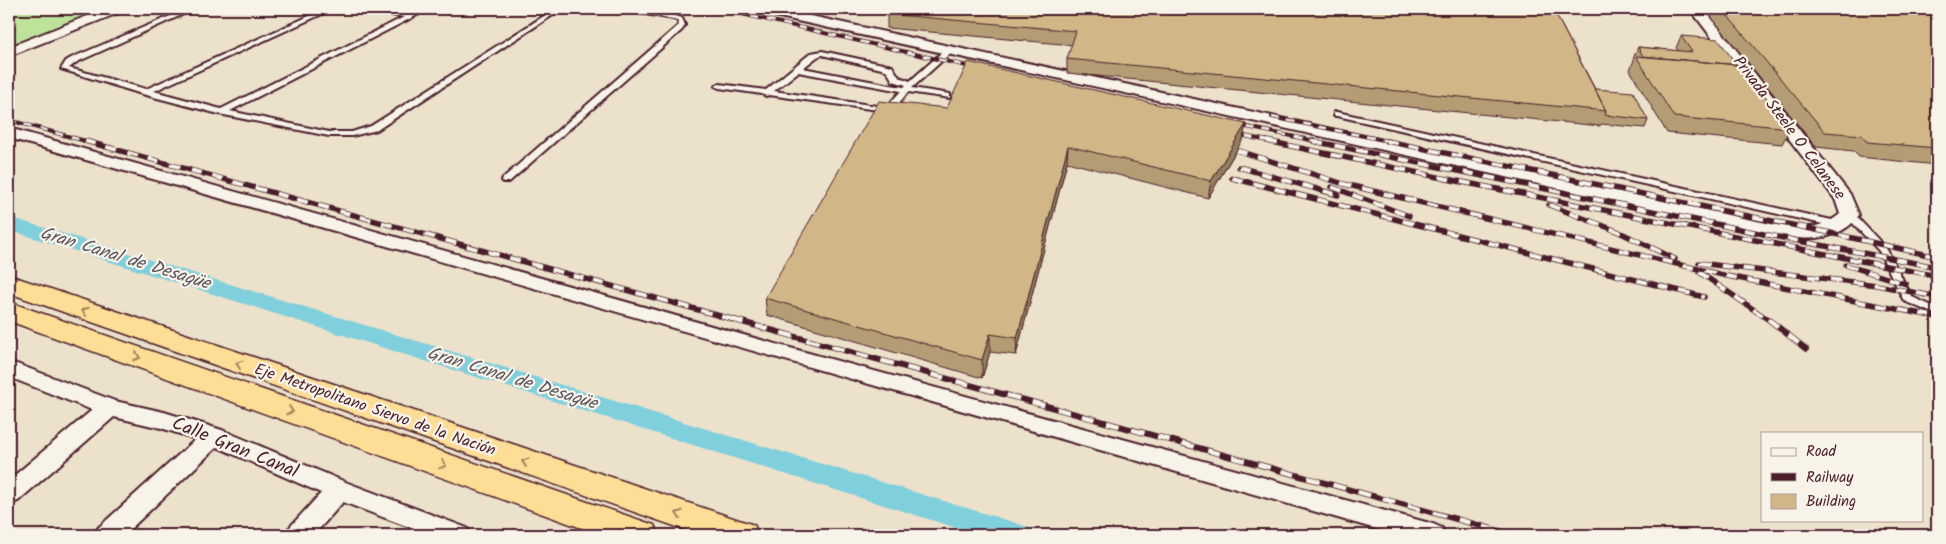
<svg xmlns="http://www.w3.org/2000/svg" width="1946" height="544" viewBox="0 0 1946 544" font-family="Kalam,sans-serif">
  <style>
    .green { fill: #bfe29b; stroke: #848063 }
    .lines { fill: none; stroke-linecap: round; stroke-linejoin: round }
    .canal { fill: #80cfdc; fill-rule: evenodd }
    .service-casing { stroke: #4a1f2b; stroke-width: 4 }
    .minor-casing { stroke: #4a1f2b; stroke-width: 4 }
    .motorway-casing { stroke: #4a1f2b; stroke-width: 3 }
    .service { fill: #f7f3e8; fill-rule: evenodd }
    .minor { fill: #f7f3e8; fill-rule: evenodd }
    .motorway { fill: #fede96; fill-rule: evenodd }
    .rail-far2-casing { stroke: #4a1f2b; stroke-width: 4 }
    .rail-far1-casing { stroke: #4a1f2b; stroke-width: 5.5 }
    .rail-casing { stroke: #4a1f2b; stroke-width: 6 }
    .rail-far2 { stroke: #f7f3e8; stroke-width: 2.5; stroke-dasharray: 8; stroke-linecap: butt }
    .rail-far1 { stroke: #f7f3e8; stroke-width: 4; stroke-dasharray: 11; stroke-linecap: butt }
    .rail { stroke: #f7f3e8; stroke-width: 4.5; stroke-dasharray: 13; stroke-linecap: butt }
    .wall { fill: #b49d74; stroke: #4a1f2b }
    .shaded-wall { fill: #92805e; stroke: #4a1f2b }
    .building { fill: #d1b787; stroke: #4a1f2b }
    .oneway { stroke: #a47e60 }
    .labels { text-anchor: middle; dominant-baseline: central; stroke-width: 4.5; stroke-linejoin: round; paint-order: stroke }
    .street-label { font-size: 16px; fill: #4a1f2b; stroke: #f7f3e8 }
    .water-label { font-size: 18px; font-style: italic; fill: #5a5460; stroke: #f7f3e8 }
    .near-street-label { font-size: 19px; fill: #4a1f2b; stroke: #f7f3e8 }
  </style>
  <rect width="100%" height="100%" fill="#ece1cb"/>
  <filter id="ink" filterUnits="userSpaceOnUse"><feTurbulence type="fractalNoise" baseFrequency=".02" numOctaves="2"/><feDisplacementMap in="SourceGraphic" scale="10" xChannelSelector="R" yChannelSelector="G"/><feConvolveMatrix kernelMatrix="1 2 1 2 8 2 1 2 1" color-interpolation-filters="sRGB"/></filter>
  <g filter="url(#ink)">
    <path class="green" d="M9 9H109L9 49Z"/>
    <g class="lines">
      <path class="canal" d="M9 217 1016 523 1027 527 1031 535H979L9 230Z"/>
      <defs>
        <path id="service" d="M187 9H195L77 62 69 68 146 89 325 9H333L154 91 221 109 404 17 369 11 366 9H379L410 14 421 9H429L230 111 329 132H352L371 126 555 9H562L377 130 352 136H329L219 114 142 94 61 69 66 61 71 58Z
          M626 9C644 9 665 12 682 18L685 25 682 30 509 182H503L502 180 503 178 679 25 677 20 673 19 629 11Z
          M948 47 955 49 912 88 950 94V98L908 92 894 109 885 111 769 95 766 96 762 94 719 88 715 86 719 84 766 90 811 53 822 51 892 66 899 77 910 81ZM822 55 886 70 893 81 906 85 904 87 890 85 803 68 817 57ZM798 72 890 89 901 91 888 105 884 107 774 91Z
          M1334 112H1337L1841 222 1846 225 1841 228 1337 116H1334Z
          M1850 212 1853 213 1886 248 1912 297 1937 308V315L1904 301 1879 251 1845 215Z"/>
        <path id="minor" d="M105 9H123L121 12 9 56V47Z
          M754 9H779L1742 218C1775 224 1812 238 1840 214L1835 199 1690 9H1704L1850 194 1859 215C1839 244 1800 240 1770 235L761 13Z
          M9 128 772 343 1433 524 1442 528 1446 535H1397L9 138Z
          M9 361 115 401 164 412 222 430 348 483 467 528 471 535H430L343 502 314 535H285L289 528 321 493 217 447 124 535H94L98 528 196 439 161 428 114 417 18 501 9 504V480L92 410 9 377Z"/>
        <path id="motorway" d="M9 275 754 525 759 535H700L9 293Z
          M9 302 654 525 659 535H601L9 321Z"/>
      </defs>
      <use href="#service" class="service-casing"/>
      <use href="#minor" class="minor-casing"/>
      <use href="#motorway" class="motorway-casing"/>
      <use href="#service" class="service"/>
      <use href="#minor" class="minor"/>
      <use href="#motorway" class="motorway"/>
      <defs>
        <path id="rail-far2" d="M720 9 980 69
          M1272 117 1393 142
          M9 120 89 142
          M1232 124 1320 142
          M1230 133 1273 142"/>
        <path id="rail-far1" d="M85 141 735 320
          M1267 141 1452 180 1937 276
          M1313 141 1788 239 1937 267
          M1387 141 1826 232 1937 257
          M1236 150 1344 184 1727 276 1937 317
          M1239 167 1338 195
          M1232 178 1704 297
          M1332 187 1409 216
          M1549 205 1617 231 1675 259
          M1699 263 1877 285 1937 297
          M1846 265 1906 284
          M1699 272 1769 320"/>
        <path id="rail" d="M731 319 1514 535
          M1768 319 1806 349"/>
      </defs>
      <use href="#rail-far2" class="rail-far2-casing"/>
      <use href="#rail-far1" class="rail-far1-casing"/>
      <use href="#rail" class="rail-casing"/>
      <use href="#rail-far2" class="rail-far2"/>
      <use href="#rail-far1" class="rail-far1"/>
      <use href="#rail" class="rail"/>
    </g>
    <path class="wall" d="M840 9H1572L1571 10 1553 9 1595 89 1648 120 1645 128 1601 124 1600 126 1067 73V59L1072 45 887 28V13Z
      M1705 9H1937V165L1859 157 1853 151 1816 147Z
      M1681 36 1737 65 1790 128 1782 144 1667 133 1630 70 1634 60 1633 59 1638 47 1679 51 1676 48Z
      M947 108 1246 124 1243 139 1208 198 1067 162 1016 355 990 352 982 378 767 315 765 298Z"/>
    <path class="shaded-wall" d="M1246 124 1243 139 1208 198 1211 181Z
      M1068 146 1067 162 1016 355 1017 338Z
      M990 334V352L982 378V360Z"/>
    <path class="building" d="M890 9H1553L1606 111 1067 59 1076 31 886 14Z
      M1722 9H1937V148L1867 142 1862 135 1825 132Z
      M1681 36 1718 39 1737 65 1643 56 1638 47 1692 52Z
      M1636 56 1741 65 1790 128 1674 117Z
      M968 62 1246 124 1211 181 1068 146 1017 338 990 334 982 360 765 298 879 101 947 108Z
      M1595 89 1633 92 1648 120 1605 115 1606 111Z"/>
    <defs><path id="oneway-chevron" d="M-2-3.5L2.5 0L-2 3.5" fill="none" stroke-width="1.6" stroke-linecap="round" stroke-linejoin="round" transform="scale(1.25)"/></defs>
    <g class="oneway">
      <use href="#oneway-chevron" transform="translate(85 311) rotate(-161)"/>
      <use href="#oneway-chevron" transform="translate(137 357) rotate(20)"/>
      <use href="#oneway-chevron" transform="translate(239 364) rotate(-161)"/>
      <use href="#oneway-chevron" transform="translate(290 411) rotate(20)"/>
      <use href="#oneway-chevron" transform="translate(525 462) rotate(-161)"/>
      <use href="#oneway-chevron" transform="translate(443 465) rotate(19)"/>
      <use href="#oneway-chevron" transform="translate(679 514) rotate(-161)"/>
    </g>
  </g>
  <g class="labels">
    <g class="street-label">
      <text transform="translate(1789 128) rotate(53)">Privada Steele O Celanese</text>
      <text transform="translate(375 410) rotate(19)">Eje Metropolitano Siervo de la Nación</text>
    </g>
    <g class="water-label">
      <text transform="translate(125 259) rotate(17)">Gran Canal de Desagüe</text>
      <text transform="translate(512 379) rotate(17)">Gran Canal de Desagüe</text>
    </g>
    <g class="near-street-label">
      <text transform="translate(235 448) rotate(22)">Calle Gran Canal</text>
    </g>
  </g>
  <rect width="1946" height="544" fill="none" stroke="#f7f3e8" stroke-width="30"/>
  <rect x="15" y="15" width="1916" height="514" fill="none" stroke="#4a1f2b" stroke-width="2" filter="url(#ink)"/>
  <rect x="1761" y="432" width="162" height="90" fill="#f7f3e8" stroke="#b29e9c"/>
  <rect x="1771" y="448" width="25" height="8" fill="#f7f3e8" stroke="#b29e9c"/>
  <text x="1806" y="456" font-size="15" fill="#4a1f2b">Road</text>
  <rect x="1771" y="473" width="25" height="8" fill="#4a1f2b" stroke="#b29e9c"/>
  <text x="1806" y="482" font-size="15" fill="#4a1f2b">Railway</text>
  <rect x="1771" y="494" width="25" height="15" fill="#d1b787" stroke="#b29e9c"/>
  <text x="1806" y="506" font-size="15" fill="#4a1f2b">Building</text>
</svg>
